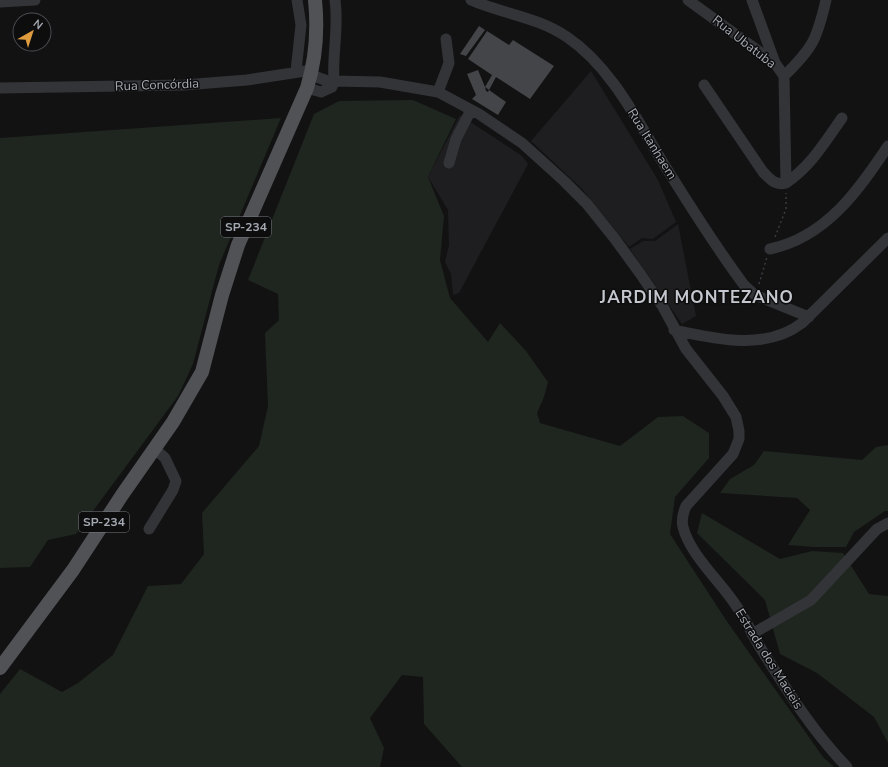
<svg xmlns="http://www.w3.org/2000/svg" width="888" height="767" viewBox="0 0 888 767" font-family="'Nunito Sans',sans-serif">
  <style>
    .built { fill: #1e1e20 }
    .green { fill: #1f251f }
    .building { fill: #444548 }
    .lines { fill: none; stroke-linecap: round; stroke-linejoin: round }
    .path { stroke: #393b3f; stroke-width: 1.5; stroke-dasharray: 2 3; stroke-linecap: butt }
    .minor { stroke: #333438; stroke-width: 11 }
    .major { stroke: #505256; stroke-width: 14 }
    .labels { text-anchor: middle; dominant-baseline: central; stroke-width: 3; stroke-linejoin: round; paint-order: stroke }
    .shield { fill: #0d0d0e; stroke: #777b81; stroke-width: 1 }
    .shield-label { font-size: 12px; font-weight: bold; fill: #a5aab2 }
    .street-label { font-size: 13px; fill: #a5aab2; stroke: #0d0d0e }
    .district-label { font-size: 17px; font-weight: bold; letter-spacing: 1px; fill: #c5c8cf; stroke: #0d0d0e }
  </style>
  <rect width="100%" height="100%" fill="#121213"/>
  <path class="built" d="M591 71 658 180 676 222 653 239 642 238 629 247 582 189 531 141Z
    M460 115 522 156 528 164 459 293 453 295 451 274 445 262 449 245 448 210 428 177Z
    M678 224 696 316 682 324 630 249 643 241H655Z"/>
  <path class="green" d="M413 100 456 119 428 177 444 216 440 260 450 298 488 342 500 323 526 351 548 382 544 397 537 413 540 423 620 446 658 417 683 416 709 433V458L675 497 670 534 726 620 823 757 834 767H462L424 724 423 677 402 675 370 718 384 748 380 767H0V694L20 669 62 692 78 683 113 655 148 586 181 584 204 554 202 513 259 446 268 406 265 333 279 320 278 294 248 280 314 114 339 101Z
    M281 118 219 265 193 364 178 396 76 534 48 540 30 567 0 568V138Z
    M888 445V511H885L854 532 846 547H814L788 545 810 510 797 498 720 493 730 479 754 465 764 451 862 460 876 447Z
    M702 513 780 559 812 551 843 553 869 594 888 596V743L874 717 817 673 780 654 765 600 697 533Z"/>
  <path class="building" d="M479 26 485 30 466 56 460 54Z
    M487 31 509 45 513 40 554 66 530 99 496 77 489 90 506 102 498 115 472 99 476 95 467 74 478 70 485 87 486 91 488 92 489 90 485 87 492 75 468 59Z"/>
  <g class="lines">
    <path class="path" d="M775 237 786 209V193
      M759 284 767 257"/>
    <path class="minor" d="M471 0C503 14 538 17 567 37 610 66 636 118 662 161 688 203 715 246 744 285L755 295 809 317
      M688 0 775 63 784 76
      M752 0 775 63
      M0 2 35 0
      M296 71 301 25 297 0
      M311 75 325 80 332 87
      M784 76C813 48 817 39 826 0
      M334 81C332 54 339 28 335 0
      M704 85 763 172C770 179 775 186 786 183L784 76
      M0 88 184 85 247 80 312 70
      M307 88 321 92 332 87 334 81 380 82 438 92 479 114 522 143 564 181 587 204 615 239 639 272 663 307 686 349 723 396 736 417 739 431V439L733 454 686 506C683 513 681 519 683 527 690 555 721 582 737 607 745 618 751 632 758 644 785 687 811 730 847 767
      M438 92 449 63 446 39
      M449 163 456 139 471 110
      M786 183C811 166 825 142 842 118
      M770 249C826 237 858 191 888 146
      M674 330C715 339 766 351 802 323L888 238
      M149 529 173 490 176 481 165 458 154 448
      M752 634 811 600 877 529 888 523"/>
    <path class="major" d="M0 668 73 570 122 495 173 422 202 372 222 295 238 245 307 88C316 59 318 30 315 0"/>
  </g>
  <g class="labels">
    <g class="shield">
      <rect x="221" y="217" width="50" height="20" rx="3"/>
      <rect x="79" y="512" width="50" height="20" rx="3"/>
    </g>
    <g class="shield-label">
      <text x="246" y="227">SP-234</text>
      <text x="104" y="522">SP-234</text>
    </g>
    <g class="street-label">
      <text transform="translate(744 42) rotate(38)">Rua Ubatuba</text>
      <text transform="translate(157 85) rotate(-2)">Rua Concórdia</text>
      <text transform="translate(652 144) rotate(58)">Rua Itanhaem</text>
      <text transform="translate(769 659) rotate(58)">Estrada dos Macieis</text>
    </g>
    <g class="district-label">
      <text x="697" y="297">JARDIM MONTEZANO</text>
    </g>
  </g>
  <g transform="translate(32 32) rotate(39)"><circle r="19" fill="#0d0d0e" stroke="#4a4c50"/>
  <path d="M0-3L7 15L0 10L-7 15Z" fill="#df9c3e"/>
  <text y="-6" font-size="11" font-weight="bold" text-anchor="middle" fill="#a5aab2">N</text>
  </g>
</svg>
